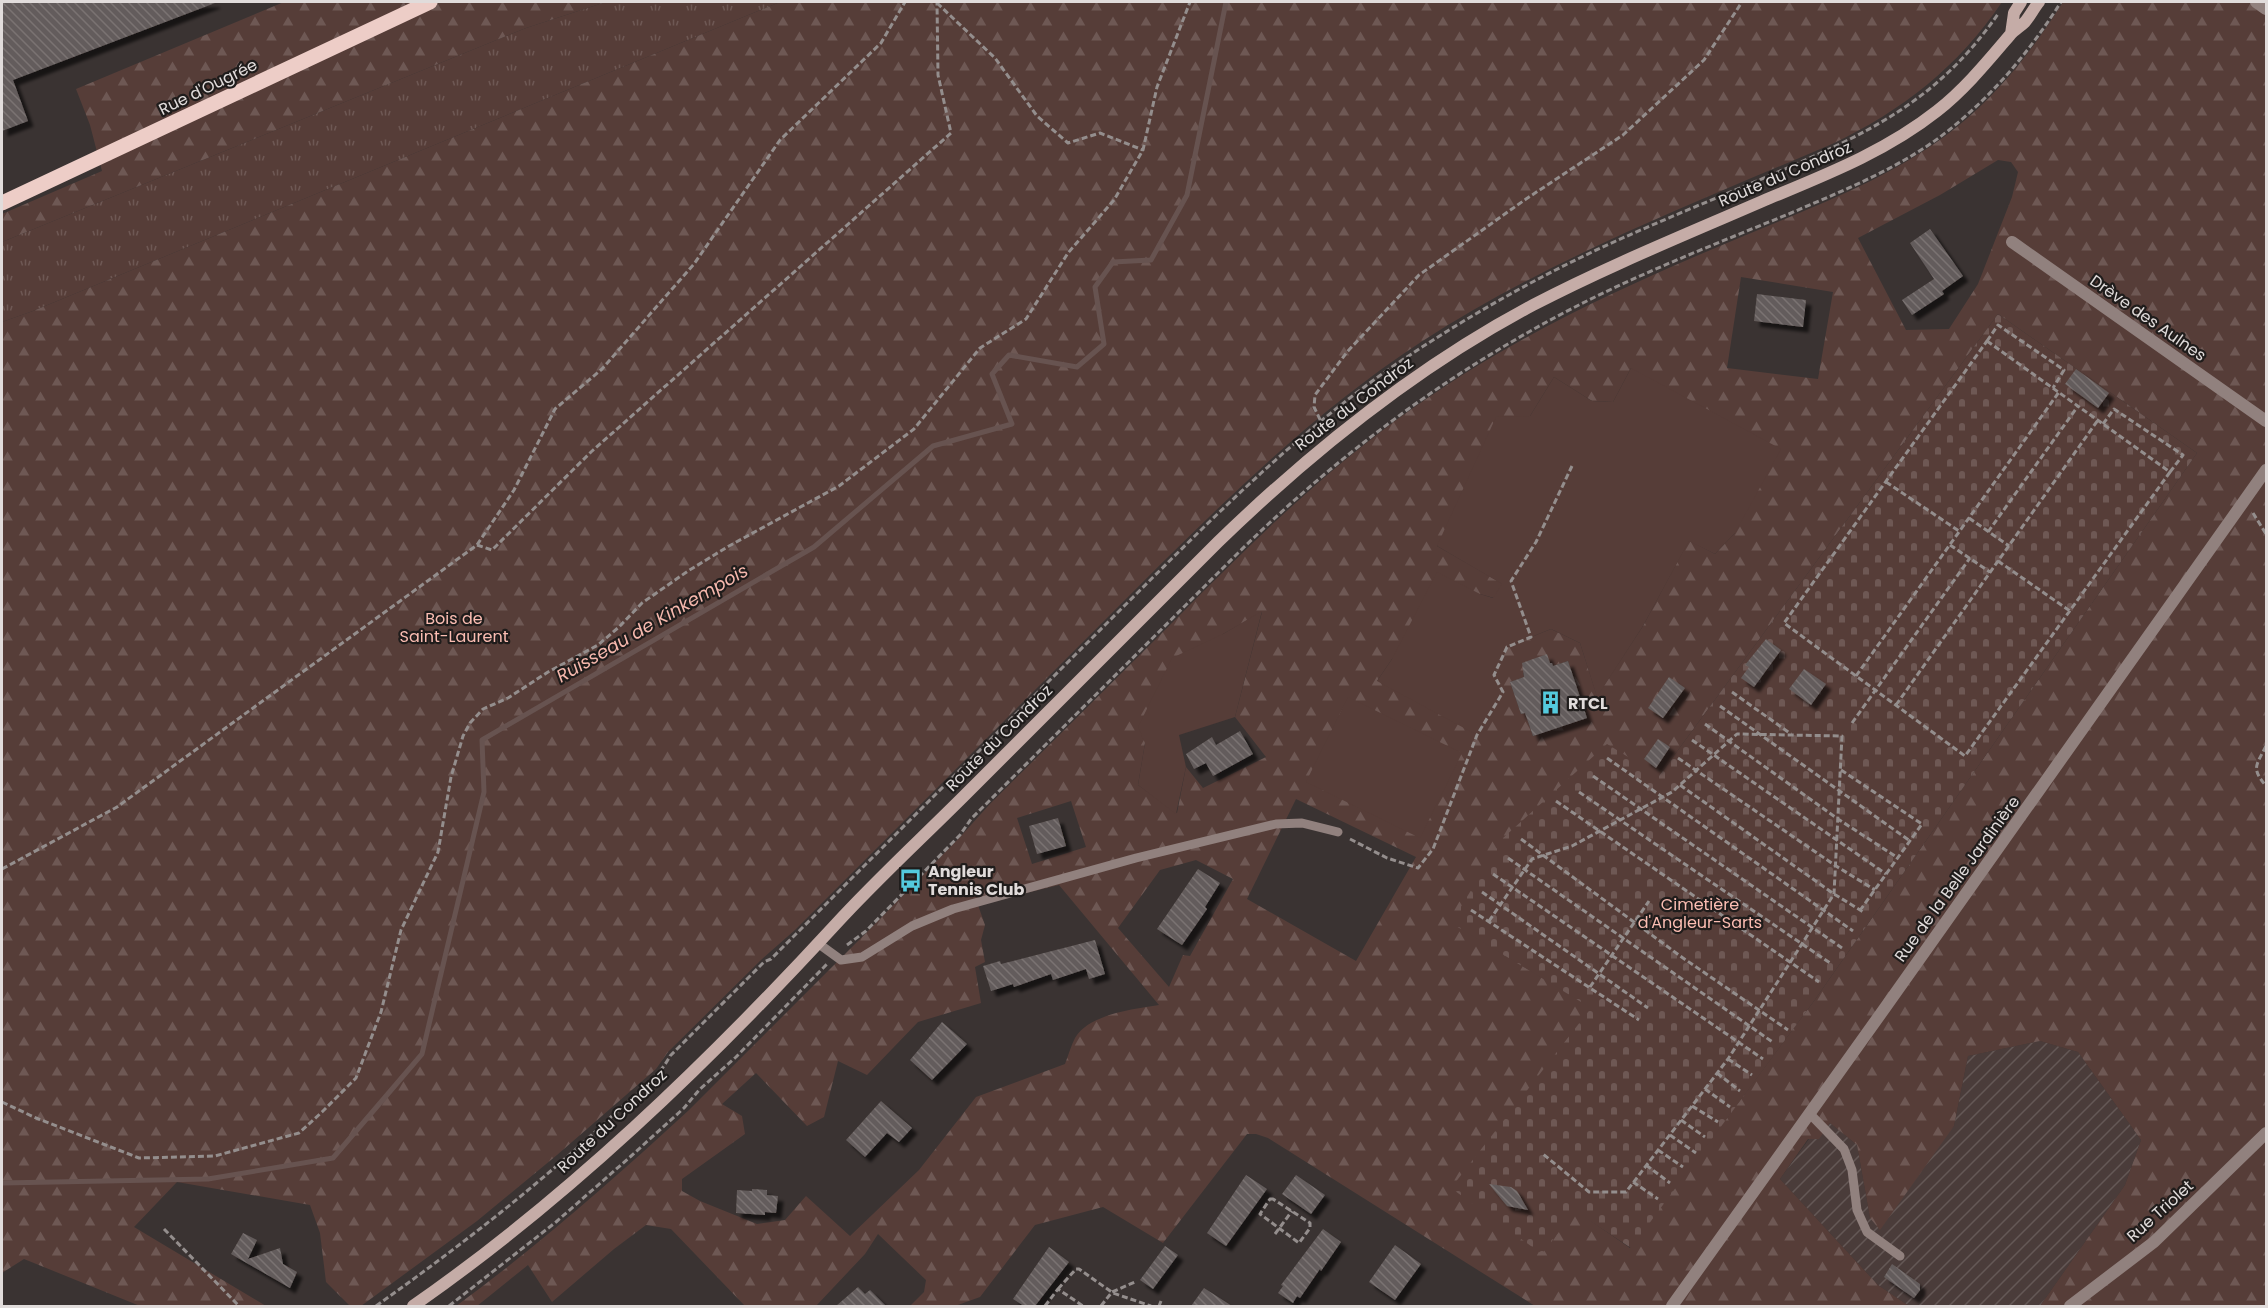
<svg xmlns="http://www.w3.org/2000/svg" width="2268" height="1308" viewBox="0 0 2268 1308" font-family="Poppins,sans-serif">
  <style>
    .industrial { fill: url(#industrial-furrows) }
    .grass { fill: url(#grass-tufts) }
    .forest { fill: url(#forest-firs); fill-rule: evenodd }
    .cemetery { fill: url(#cemetery-stones) }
    .garden { fill: #563d38 }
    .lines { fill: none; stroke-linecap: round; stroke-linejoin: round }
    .stream { stroke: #675350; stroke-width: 5 }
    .building { fill: url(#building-back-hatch); filter: url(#shadow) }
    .path { stroke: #948e8d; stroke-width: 3; stroke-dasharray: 6 3; stroke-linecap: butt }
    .service { stroke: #91817e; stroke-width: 9 }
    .minor { stroke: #91817e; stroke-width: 12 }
    .secondary { stroke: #c5aca7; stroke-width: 12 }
    .primary { stroke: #edcdc7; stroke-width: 15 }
    .labels { text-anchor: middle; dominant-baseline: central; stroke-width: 4.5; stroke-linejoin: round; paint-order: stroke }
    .street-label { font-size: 16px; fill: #e1dcdb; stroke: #1f1c1b }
    .park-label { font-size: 16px; fill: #fbbdb2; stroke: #1f1c1b }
    .poi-label { font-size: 16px; font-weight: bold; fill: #e1dcdb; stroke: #1f1c1b; text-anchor: start }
    .water-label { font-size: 18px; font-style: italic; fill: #f6b8ad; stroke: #1f1c1b }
  </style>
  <defs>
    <pattern id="industrial-furrows" width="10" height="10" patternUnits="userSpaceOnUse" patternTransform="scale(1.5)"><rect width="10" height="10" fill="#4a3c3a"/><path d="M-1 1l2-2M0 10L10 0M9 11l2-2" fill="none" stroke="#645856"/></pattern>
    <pattern id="grass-tufts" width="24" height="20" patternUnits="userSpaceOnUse" patternTransform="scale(1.5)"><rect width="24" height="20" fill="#563d38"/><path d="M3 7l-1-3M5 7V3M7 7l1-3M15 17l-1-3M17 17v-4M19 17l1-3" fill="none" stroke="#6e5854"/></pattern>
    <pattern id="forest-firs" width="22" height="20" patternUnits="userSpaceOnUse" patternTransform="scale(1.5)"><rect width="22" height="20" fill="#563d38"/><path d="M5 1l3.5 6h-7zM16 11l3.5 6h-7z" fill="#6e5854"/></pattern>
    <pattern id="cemetery-stones" width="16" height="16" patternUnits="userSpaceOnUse" patternTransform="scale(1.5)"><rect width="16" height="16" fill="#563d38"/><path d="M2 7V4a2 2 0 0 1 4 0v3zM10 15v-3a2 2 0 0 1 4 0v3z" fill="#6e5854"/></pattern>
    <pattern id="building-back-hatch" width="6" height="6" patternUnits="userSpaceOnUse" patternTransform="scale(1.5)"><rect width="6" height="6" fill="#645c5b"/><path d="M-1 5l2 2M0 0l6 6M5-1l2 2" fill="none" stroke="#7a7372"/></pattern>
    <filter id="shadow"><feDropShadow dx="5.5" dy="5.5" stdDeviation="1.5" flood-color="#0009"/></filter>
  </defs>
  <rect width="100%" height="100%" fill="#3a3332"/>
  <path class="industrial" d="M2040 1041 2078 1052 2141 1140 2125 1185 2040 1306H1909L1878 1285 1780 1179 1809 1139 1825 1130 1830 1123 1857 1145 1870 1218 1954 1126 1968 1056Z"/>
  <path class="grass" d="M606 2H780L33 311 2 322V242L526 28Z"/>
  <path class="forest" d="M284 2H606L526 28 2 242V214L102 171 90 125 76 89Z
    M780 2H2002C1959 66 1902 111 1832 144 1692 204 1549 259 1421 342 1302 420 1204 521 1104 621 1001 724 898 827 795 930L761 960 668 1052 656 1069 557 1155 477 1221 361 1306H350L326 1282 320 1233 310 1205 177 1182 134 1227 266 1306H140L24 1259 2 1273V322L33 311Z
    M2063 2H2266V1306H2040L2125 1185 2141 1140 2078 1052 2040 1041 1968 1056 1954 1126 1880 1230 1870 1218 1857 1145 1830 1123 1819 1139H1808L1780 1179 1878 1285 1909 1306H1535L1268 1138 1256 1134H1247L1163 1243 1103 1207 1035 1225 980 1297 955 1306H910L924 1292 926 1280 878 1234 865 1254 816 1306H745L671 1229 646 1225 614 1249 552 1302 528 1265 477 1306H456C538 1246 614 1179 689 1110L868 931 961 836 989 805C1052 742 1115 680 1178 617 1260 534 1343 453 1441 389 1531 329 1627 285 1727 243 1806 209 1890 181 1958 126 2001 91 2034 48 2063 2ZM1998 160 2011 162 2018 172 2012 197 1978 284 1949 329 1906 330 1858 238 1940 195ZM1741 277 1833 292 1818 379 1727 368ZM1998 314 2197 453 1814 1001 1630 1248 1575 1210 1592 1008 1452 923 1659 776ZM1631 368 1735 533 1715 554 1689 540 1643 626 1597 696 1580 643 1551 629 1507 647 1494 675 1377 681 1392 659 1480 594 1494 598 1503 584 1437 546 1530 416 1554 377 1592 401 1613 402ZM1262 612 1235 717 1266 757 1203 788 1186 767 1177 813 1138 785 1145 743 1223 634ZM1568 661 1587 718 1533 736 1525 713 1521 714 1510 682 1524 677 1523 673 1525 672 1552 663 1553 666ZM1296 799 1416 857 1356 961 1247 899ZM1071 801 1086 847 1032 864 1017 818ZM1196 860 1233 879 1190 956 1183 955 1169 987 1118 928 1160 870ZM1059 885 1159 1005C1134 1009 1089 1014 1075 1038 1071 1046 1068 1056 1065 1064L976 1097 919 1170 850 1236 806 1196 785 1220 757 1224 700 1201 682 1191V1179L745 1134 742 1116 722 1104 756 1073 807 1126 824 1117 838 1061 867 1075 918 1022 981 1003 975 967 985 962 981 940 985 925 978 905Z"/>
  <path class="cemetery" d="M1998 314 2197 453 1814 1001 1631 1248 1575 1211 1542 1254 1451 1188 1591 1008 1451 923 1503 838 1607 744 1659 776Z"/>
  <path class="garden" d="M1631 368 1781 449 1735 533 1715 554 1689 541 1643 626 1597 697 1580 643 1551 629 1507 647 1494 675 1503 692 1477 735 1377 681 1392 659 1437 572 1480 594 1493 598 1502 584 1437 546 1496 417 1530 416 1554 377 1592 401 1613 402Z
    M1262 611 1235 717 1179 735 1186 767 1176 814 1138 785 1145 743 1138 727 1172 658 1223 634Z
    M1348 697 1462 753 1420 838 1306 782Z"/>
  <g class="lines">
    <path class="stream" d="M2 1183 208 1179 333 1158 422 1054 484 792 482 740 814 547 933 446 1012 424 992 374 1009 355 1077 367 1104 344 1095 287 1113 262 1151 260 1187 195 1226 2"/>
  </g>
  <path class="building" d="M2 2H214L215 3 13 80 28 121 2 131Z
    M1930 229 1963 276 1942 291 1944 294 1912 315 1902 300 1934 279 1910 243Z
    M1757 294 1806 300 1803 327 1754 321Z
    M2076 369 2109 393 2098 408 2065 384Z
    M1766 639 1781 650 1754 687 1741 678 1749 667 1745 665Z
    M1547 654 1550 663H1552L1553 666 1568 661 1587 718 1533 736 1525 713 1521 714 1510 682 1524 677 1522 663Z
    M1804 669 1826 684 1811 705 1789 689Z
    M1669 677 1685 688 1663 718 1648 708Z
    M1240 731 1253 754 1213 776 1206 763 1194 769 1186 754 1212 737 1216 745Z
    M1658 739 1670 747 1656 768 1644 759Z
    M1058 818 1066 846 1037 854 1029 826Z
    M1198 869 1220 883 1205 907 1207 909 1182 945 1157 929Z
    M1095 940 1105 974 1089 979 1086 969 1053 980 1051 974 1014 987 1013 984 991 991 983 966 1000 961 1001 964Z
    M942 1022 967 1044 932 1080 910 1060Z
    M881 1101 912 1128 899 1142 887 1133 865 1157 846 1140Z
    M1246 1175 1267 1189 1226 1246 1207 1233Z
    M1296 1175 1325 1195 1311 1214 1282 1194Z
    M1489 1184 1511 1187 1517 1191 1528 1210 1507 1206Z
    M752 1189 767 1190V1195L778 1196 776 1213 765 1212V1215L736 1213 737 1190 752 1191Z
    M1323 1229 1341 1242 1321 1271 1320 1269 1300 1298 1297 1296 1293 1303 1278 1293 1283 1286 1281 1285Z
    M243 1233 257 1240 248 1259 280 1248 283 1264 297 1272 290 1288 231 1254Z
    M1395 1245 1421 1264 1395 1300 1369 1282Z
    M1165 1246 1178 1255 1153 1289 1140 1280Z
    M1049 1247 1069 1262 1035 1306H1024L1013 1299Z
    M1892 1264 1920 1284V1290L1914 1298 1884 1277Z
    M858 1287 865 1294 870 1290 886 1306H836Z
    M1204 1288 1232 1306H1191Z"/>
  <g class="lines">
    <path class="path" d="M937 3 995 58 1037 116 1068 143 1100 133 1143 150
      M1987 341 2170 472 1965 756 1784 623Z
      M1987 341 1998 325 2064 370 2053 388
      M2103 424 2114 409 2183 455 2170 472
      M1324 428 1314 407 1315 395 1347 352 1419 275 1526 199 1623 135 1704 60 1742 2
      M1886 482 1959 531
      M2253 513 2266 534
      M1969 518 2009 546
      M1988 532 2078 406
      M477 545 492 550 591 452 951 133 938 75 937 2
      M1950 545 1990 572
      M1998 561 2070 611
      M1856 676 2059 392
      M1732 692 1791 734
      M1896 705 2098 420
      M1720 706 1910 841
      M1852 723 1970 558
      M1705 724 1838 819 1898 858
      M1692 740 1886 874
      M2266 746C2256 766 2251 768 2266 786
      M1607 758 1853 931
      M1678 758 1836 866 1875 890
      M1841 770 1922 824 1861 909
      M1593 776 1842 948
      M1680 785 1834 894 1865 913
      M1579 792 1830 963
      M1556 801 1819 982
      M1350 839 1387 858 1418 868 1433 849 1477 735 1503 692 1494 675 1507 647 1531 637 1511 581 1536 542 1572 466
      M1521 839 1683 958 1788 1030
      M1508 858 1774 1043
      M2 869 117 807 477 545 514 490 555 409 602 369 694 264 780 140 881 43 905 2
      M1493 874 1763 1059
      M1482 892 1648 1008
      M1471 910 1639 1020
      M1489 921 1532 859 1572 846 1672 792 1737 734 1842 736 1834 894 1728 1059 1626 1192H1589L1543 1154
      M847 945 866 931 960 835 971 819 1235 556C1335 457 1447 373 1573 308 1643 272 1718 243 1791 213 1842 191 1895 170 1940 137 1990 99 2028 54 2061 2
      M1590 987 1649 901
      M1728 1059 1752 1075
      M1717 1073 1740 1091
      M1705 1089 1730 1107
      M2 1102 36 1118 139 1158 215 1156 299 1133 322 1112 356 1078 381 1012 401 930 438 852 451 777 463 736 470 723 483 709 508 698 548 672 598 645 619 627 642 603 688 571 729 546 839 486 914 429 980 348 1026 319 1068 253 1114 200 1143 150 1157 87 1190 2
      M1692 1106 1718 1122
      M1681 1120 1705 1137
      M1670 1135 1696 1153
      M1658 1150 1683 1167
      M1646 1165 1670 1183
      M1633 1182 1658 1199
      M1270 1199H1273L1310 1223V1228L1299 1243 1260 1214Z
      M164 1229 239 1306
      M1275 1234 1292 1211
      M1058 1289 1076 1269H1079L1113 1293 1151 1306
      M376 1306C459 1247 539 1185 613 1115 632 1098 658 1079 670 1056L764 962 771 959 802 928C903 827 1004 726 1105 625 1196 535 1284 443 1389 369 1461 320 1536 277 1616 241 1667 218 1719 197 1771 175 1866 134 1936 103 1998 14
      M449 1306 556 1222 630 1157 684 1108 700 1089 736 1057 827 964
      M1045 1306 1058 1289 1083 1306
      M1101 1306 1112 1292 1135 1282
      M1159 1306 1161 1301"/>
    <path class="service" d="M819 944 841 960 862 957 912 926 953 909 1136 858 1276 824 1302 823 1338 832
      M1810 1114 1844 1149 1852 1170 1857 1210 1867 1232 1900 1256"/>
    <path class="minor" d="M2256 2 2266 9
      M2012 242 2266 421
      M1672 1306C1871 1028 2069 750 2266 470
      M2070 1306 2154 1242 2266 1133"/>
    <path class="secondary" d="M2011 34 2014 13 2021 2
      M413 1306C568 1198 707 1064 835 925 876 880 922 838 965 795 1050 711 1134 626 1218 542 1313 450 1416 367 1533 305 1608 266 1687 234 1765 200 1825 175 1885 152 1937 111 1965 89 1987 62 2010 35 2014 30 2020 27 2025 22 2030 16 2034 8 2039 2"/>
    <path class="primary" d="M2 203 430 2"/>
  </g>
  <defs>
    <symbol id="building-bare" viewBox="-9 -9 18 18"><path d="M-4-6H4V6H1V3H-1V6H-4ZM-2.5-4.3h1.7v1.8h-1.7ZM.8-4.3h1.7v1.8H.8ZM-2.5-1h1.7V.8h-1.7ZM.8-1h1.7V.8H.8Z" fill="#54cadd" stroke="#1f1c1b" stroke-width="2.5" paint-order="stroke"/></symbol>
    <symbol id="bus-bare" viewBox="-9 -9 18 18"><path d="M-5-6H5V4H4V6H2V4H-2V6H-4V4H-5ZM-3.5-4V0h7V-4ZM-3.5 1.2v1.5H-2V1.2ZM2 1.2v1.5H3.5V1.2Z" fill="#54cadd" stroke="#1f1c1b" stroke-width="2.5" paint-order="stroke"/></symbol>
  </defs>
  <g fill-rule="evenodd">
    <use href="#building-bare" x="1534" y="686" width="33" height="33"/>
    <use href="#bus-bare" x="894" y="864" width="33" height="33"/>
  </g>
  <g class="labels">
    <g class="street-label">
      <text transform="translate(208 87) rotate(-26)">Rue d'Ougrée</text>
      <text transform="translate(1785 174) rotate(-23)">Route du Condroz</text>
      <text transform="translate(2148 318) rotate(35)">Drève des Aulnes</text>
      <text transform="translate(1354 404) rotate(-37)">Route du Condroz</text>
      <text transform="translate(999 738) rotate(-45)">Route du Condroz</text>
      <text transform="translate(1957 879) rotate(-54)">Rue de la Belle Jardinière</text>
      <text transform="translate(612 1121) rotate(-43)">Route du Condroz</text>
      <text transform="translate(2160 1211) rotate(-42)">Rue Triolet</text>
    </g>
    <g class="park-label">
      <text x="454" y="618">Bois de<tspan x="454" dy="18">Saint-Laurent</tspan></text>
      <text x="1700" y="904">Cimetière<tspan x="1700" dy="18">d'Angleur-Sarts</tspan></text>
    </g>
    <g class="poi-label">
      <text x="1568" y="703">RTCL</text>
      <text x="928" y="871">Angleur<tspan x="928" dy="18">Tennis Club</tspan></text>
    </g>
    <g class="water-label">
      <text transform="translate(652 623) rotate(-30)">Ruisseau de Kinkempois</text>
    </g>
  </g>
  <rect width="2268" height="1308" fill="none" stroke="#e1dcdb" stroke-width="6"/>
</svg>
